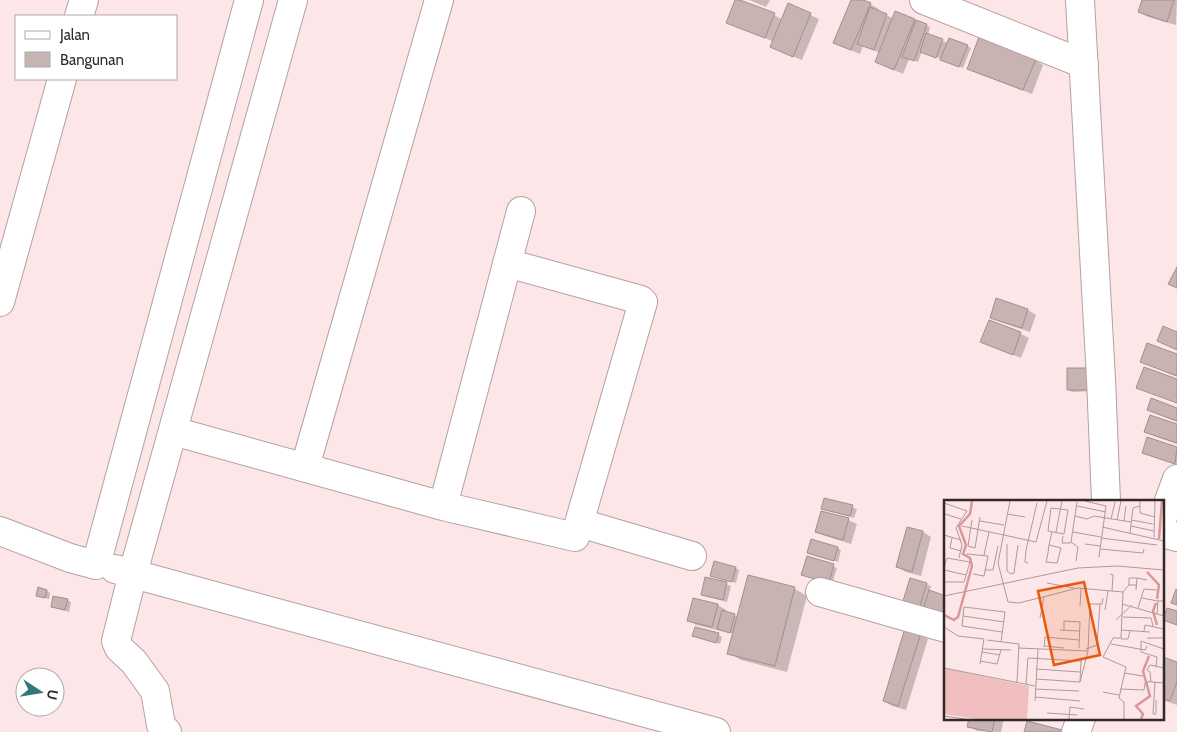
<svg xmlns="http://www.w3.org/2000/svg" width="1177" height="732" viewBox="0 0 1177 732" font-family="Cabin,sans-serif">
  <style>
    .shadow { fill: #0003 }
    .building { fill: #c8b3b3; stroke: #a38e8f }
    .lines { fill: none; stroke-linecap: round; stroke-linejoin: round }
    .minor-casing { stroke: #b5a0a0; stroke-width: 30 }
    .minor { stroke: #fff; stroke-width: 28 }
    .inset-river { fill: none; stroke: #d9989a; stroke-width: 2.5 }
    .inset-road { fill: none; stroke: #ac9b9b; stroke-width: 1 }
    .view { fill: #e8590c; fill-opacity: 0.15; stroke: #e8590c; stroke-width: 2.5 }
    .inset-edge { fill: none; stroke: #322a2a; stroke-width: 2.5 }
  </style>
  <rect width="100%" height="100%" fill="#fde6e7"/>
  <path class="shadow" d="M736 0 774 15 783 20 789 5 819 19 802 60 780 51 774 42 728 22Z
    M749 0H770L766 7Z
    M852 0H860L870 4 879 9 878 11 894 19 896 13 930 27 928 35 948 43 967 46 971 48 963 68 922 51 918 62 909 59 903 74 876 62 880 53 863 46 860 54 843 47Z
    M1143 0H1177L1176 25 1148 17 1139 12Z
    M1035 60 1043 65 1032 94 977 73 969 68Z
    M997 300 1028 310 1036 315 1030 332 1000 322 991 317Z
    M989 322 1021 334 1029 338 1021 358 982 342Z
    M1177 355V377L1141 361Z
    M1091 369 1095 391 1072 392 1069 390Z
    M1148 409H1177V422L1157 414Z
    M1177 425V444L1154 436 1145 431Z
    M1148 439 1177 448V464L1144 453Z
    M825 499 857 509 854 518 826 510Z
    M848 520 857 524 851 544 825 536 816 532Z
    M908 528 923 532 931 537 921 576 906 572 897 567Z
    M838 548 841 550 838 562 809 553Z
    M808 558 837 568 832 584Z
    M736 568 739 570 736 583 711 575Z
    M749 577 795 589 807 596 787 672 741 660 729 653 734 634 696 625 688 620 694 599 718 605 726 610V612L738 617Z
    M706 578 731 586 727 602 702 595Z
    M911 579 931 586 925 608 905 601Z
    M47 591 50 593 49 599 41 597Z
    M67 600 71 602 69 612 52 607Z
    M920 634 928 639 906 710 892 706 884 701Z
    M718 635 722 637 720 644 698 637Z
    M1163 658 1177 663V705L1163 700Z
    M971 718H1004L1001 732 977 731 969 726Z"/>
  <path class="building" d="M735 0H740L775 13 765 38 726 23Z
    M851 0H863L871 3 851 50 833 43Z
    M1142 0H1174L1167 22 1138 12Z
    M788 3 811 13 793 57 770 47Z
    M870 7 887 14 874 50 857 44Z
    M895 11 915 19 894 70 875 62Z
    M916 20 927 24 914 61 902 57Z
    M926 33 943 39 936 58 920 52Z
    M979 37 1036 59 1023 90 967 69Z
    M949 38 968 45 959 67 940 60Z
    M1177 267V288L1168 284Z
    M996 298 1028 309 1022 328 990 318Z
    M989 320 1021 332 1013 355 980 342Z
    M1163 326 1177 332V350L1157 341Z
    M1147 343 1177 354V376L1140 362Z
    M1144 367 1177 379V403L1136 388Z
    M1067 368H1091L1092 390H1067Z
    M1151 398 1177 408V421L1147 410Z
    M1150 415 1177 424V443L1144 432Z
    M1147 437 1177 447 1175 464 1142 453Z
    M824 498 853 505 850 516 821 509Z
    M821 511 849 518 843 540 815 532Z
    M907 527 923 531 912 572 896 567Z
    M811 539 838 547 834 561 807 553Z
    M807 556 834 564 829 583 801 575Z
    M714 561 736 567 732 582 710 576Z
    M748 575 795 587 775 666 727 654Z
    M705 577 727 582 723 600 701 595Z
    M910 578 927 583 920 606 903 601Z
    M38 587 47 590 45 598 36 596Z
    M1176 589 1177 590V605L1171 603Z
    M929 590 946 596V617L923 609Z
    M53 596 68 599 65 610 51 607Z
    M693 598 718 604 712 627 687 621Z
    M1167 608 1177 611V625L1163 620Z
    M722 610 735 614 730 633 717 629Z
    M695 627 719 633 716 643 692 636Z
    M905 628 921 633 898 706 883 701Z
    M1163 657 1177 662V682L1170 701 1163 699Z
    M969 718H995L992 732 967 727Z
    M1027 721 1066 731 1065 732H1024Z"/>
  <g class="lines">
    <defs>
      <path id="minor" d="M924 0 1084 64
        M1080 0 1101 379 1106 501
        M79 16 84 0
        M0 302 62 79
        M173 431 443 506 575 537 643 302 641 300 507 263
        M305 467 439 0
        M443 506 521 211
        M1163 517 1177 479
        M580 523 692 556
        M0 531 70 558 96 565 249 0
        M1163 533 1177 537
        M115 569 716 732
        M820 592 946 628
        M167 732 161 725 155 691 134 662 119 648 116 641 133 573 293 0
        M1076 732 1081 718"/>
    </defs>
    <use href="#minor" class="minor-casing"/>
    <use href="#minor" class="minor"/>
  </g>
  <g transform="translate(944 500)">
    <rect width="220" height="220" fill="#fde6e7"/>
    <path d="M0 168 85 186 83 219H31L0 214Z" fill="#f0bebf"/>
    <path class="inset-river" d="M215 39 218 1M203 72 215 85 213 99M212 103 209 111 213 125M0 115 10 120 14 117 28 66 26 58 19 54 22 45 15 26 26 14 28 1M197 219 199 214 192 206 206 196 199 171 205 156"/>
    <path class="inset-road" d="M66 1 54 63 64 102 75 103 134 88 179 92 177 138H169L159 157 182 167 175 198 180 202V219M141 1 162 6 155 57M196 1V13L211 17M0 3 23 11 12 28 18 45 15 58M133 6 162 12M107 8 124 10 120 34 104 31ZM1 14 17 19M63 14 81 17M131 16 143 19 150 16 187 22M167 19 171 2M28 20 24 46 31 48 36 17M173 20 177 1M187 20 209 24M36 21 60 25M180 21 182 6M18 26 92 42 103 1M187 26 210 31M158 27 220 41M112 32 118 1M129 32 157 37M186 33 189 8 196 6M0 35 17 40M119 36 118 43H127M210 37 211 1M8 38 6 48 17 51M157 38 213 45M63 44V71L67 74 70 73 74 45M141 44 156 46M105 45 117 48 113 63 102 62 104 53 105 45 108 32M156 49 199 53 200 49M23 54 44 56 40 76 29 74M40 55 45 32M132 61 134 47 127 42 133 2M84 63 81 62 82 50 93 3M0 67 3 58 26 62 20 82M0 70 22 75M41 70H49L54 46M166 74 169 75 168 91M0 82H20M103 83 130 88M185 85V78H193M192 90 193 78 203 80M179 92 185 85H192M0 96 134 68 173 66 220 70M198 98 214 101M178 104 220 116M136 106 137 88M194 108 200 89 213 90M161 110 164 91M213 114 214 101H220M19 116 60 122M179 117 207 118 209 126M96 118 100 96M172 120 188 105M0 127 14 136 40 139 36 164M116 130 136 131M120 130V121L136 122 135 148M177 130 206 132M200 131 201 125 220 129M203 138H220M177 139H184L186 131M43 140 75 144 73 182M57 142 61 112 20 107 18 126 58 132M167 144 201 150 203 146M100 146 120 148M100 147 101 137 135 140M74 148 144 151 136 182 137 161M39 149 67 150M142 149 153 145 156 104M144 151 146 104H158L159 98M38 152 56 155M36 161 53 164 57 150M212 167 213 157 197 152V141L220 149M0 168 91 186M220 168 206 165 203 170 206 172 207 182 220 183M92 169 136 172M180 173 199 176M92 179 136 182M82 184 84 158 138 161M91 189 135 191M176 189 200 190 201 183 207 181M159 192 175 195M91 197 136 201M91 201 94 149M103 213 133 215M209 214 211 182M209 214H212V200M0 216 21 219M125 219 126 207 140 209"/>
    <path class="view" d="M140 82 156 155 110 165 94 91Z"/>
    <rect width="220" height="220" class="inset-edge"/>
  </g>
  <rect x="15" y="15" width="162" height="65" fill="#ffffff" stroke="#adaaaa"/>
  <rect x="25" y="31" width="25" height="8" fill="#ffffff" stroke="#adaaaa"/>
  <text x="60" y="40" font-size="15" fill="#322a2a">Jalan</text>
  <rect x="25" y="52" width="25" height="15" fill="#c8b3b3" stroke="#adaaaa"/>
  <text x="60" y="65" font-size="15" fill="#322a2a">Bangunan</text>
  <g transform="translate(40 692) rotate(102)"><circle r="24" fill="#ffffff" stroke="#adaaaa"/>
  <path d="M0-4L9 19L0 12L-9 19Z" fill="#2f797a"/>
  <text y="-8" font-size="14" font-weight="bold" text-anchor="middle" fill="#322a2a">U</text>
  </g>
</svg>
